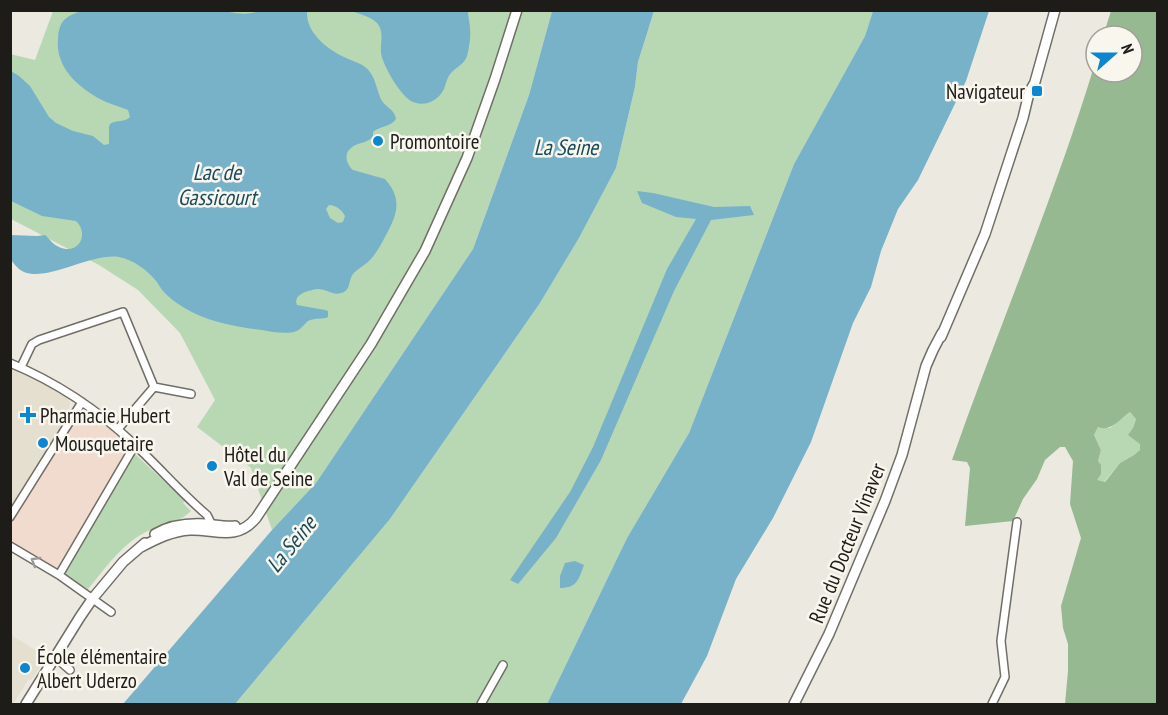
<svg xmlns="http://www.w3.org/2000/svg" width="1168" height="715" viewBox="0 0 1168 715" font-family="'PT Sans Narrow',sans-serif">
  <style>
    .built { fill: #e4dfcf }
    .industrial { fill: #f1dace }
    .green { fill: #b8d8b4 }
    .forest { fill: #96b991; fill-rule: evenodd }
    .water { fill: #78b2c8; fill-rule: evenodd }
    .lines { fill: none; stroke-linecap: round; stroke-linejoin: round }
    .street-casing { stroke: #716e67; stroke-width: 10 }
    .secondary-casing { stroke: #716e67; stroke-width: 12 }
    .street { stroke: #fff; stroke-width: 7 }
    .secondary { stroke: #fff; stroke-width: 9 }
    .oneway { stroke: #999998 }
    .poi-dot { fill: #0c86ce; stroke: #f9f6ee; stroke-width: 2 }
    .labels { text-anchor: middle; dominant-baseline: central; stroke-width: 5; stroke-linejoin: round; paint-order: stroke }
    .poi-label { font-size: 21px; fill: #1d1c19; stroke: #f9f6ee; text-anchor: start }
    .street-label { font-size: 21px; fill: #1d1c19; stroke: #f9f6ee }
    .water-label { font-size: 22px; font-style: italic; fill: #194b5b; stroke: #f9f6ee }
  </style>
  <rect width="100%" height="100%" fill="#ece9e0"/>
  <path class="built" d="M11 368 63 394 70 402 69 411 44 457 11 512Z
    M11 635 47 657 31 680 29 679 13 704 10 702Z"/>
  <path class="industrial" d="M78 416 107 427 116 433 130 447 61 573 11 543 10 525Z"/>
  <path class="green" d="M53 11H552L529 95 473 249 316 483 272 530 251 468 197 427 215 400 180 333 138 290 99 265 11 219 10 54 35 60Z
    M654 11H873L865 36 794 164 689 433 627 538 547 704H235L390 519 540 303 579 238 616 168 635 87 638 62Z
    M1130 412 1136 418 1133 428 1141 444 1140 450 1134 455 1120 463 1104 482 1096 480 1098 461 1101 450 1094 435 1098 427 1110 428Z
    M135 454 185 501 183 503 191 511C178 524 160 525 144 533 120 546 105 569 88 589L61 574Z"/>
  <path class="forest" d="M1111 11H1157V704H1065L1068 671V644L1063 628 1061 606 1081 538 1070 504 1073 461 1065 447H1060L1045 460 1037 479 1023 499 1013 521 965 526 970 468 967 462 952 460C999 326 1055 196 1096 60V72H1132V36H1103ZM1130 412 1136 419 1133 428 1128 435 1140 444V450L1134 455 1120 463 1105 482 1097 480 1101 474V465L1098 461 1101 450 1094 435 1098 427C1111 432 1119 420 1130 412Z"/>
  <path class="water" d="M84 10C127 10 171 8 214 10 229 11 244 17 259 11H309L307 12C306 32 327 49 344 57 351 61 359 62 365 67 376 75 376 90 382 101 387 108 395 110 396 119 391 127 380 126 373 132V137C366 144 357 142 351 148 343 154 347 165 353 170L385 179C403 199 397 215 386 235 382 243 377 252 371 259 366 265 358 268 353 274 348 281 351 291 341 293 334 296 326 289 318 289 314 289 309 291 305 292 299 295 297 296 296 302L297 305 325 310 328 311V317L326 318C320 319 314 318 308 321 303 325 301 330 294 332 283 334 272 332 262 330 228 326 194 319 168 296 163 292 160 287 157 282 147 270 134 260 119 257 91 253 47 282 24 272 19 270 15 265 11 260V235L37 236 45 235C50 239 52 244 59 247 78 256 90 234 76 221L42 216 11 201V71L19 76 30 86 49 117 56 123 73 131 93 136 104 145 109 144V127L110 124C117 119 124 123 130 117L128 110C121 107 113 105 106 102 81 90 55 69 58 39 59 19 67 16 84 10ZM329 205C336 205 342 210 345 216L343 222 338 223 330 218 326 209Z
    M351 11H468C468 17 470 23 470 29 471 38 469 48 467 56 464 65 457 66 451 73 447 77 446 84 444 89 438 101 425 107 413 102 401 97 383 66 381 53 380 42 385 31 376 22 369 16 360 14 351 11Z
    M552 11H654L638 62 635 87 616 168 579 238 540 303 390 519 235 704H123L272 530 316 483 473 249 529 95Z
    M873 11H989L966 81 918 180 898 209 881 251 871 287 853 323 811 442 773 518 736 579 707 656 681 704H547L627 538 689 433 794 164 865 36Z
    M637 191 653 193 714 207 750 206 754 215 711 220 674 291 601 460 556 538 518 584 510 580 570 492 593 447 667 269 696 219 676 217 642 203Z
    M575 561 584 565C579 579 577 588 560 588V576L565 563Z"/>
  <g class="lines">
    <defs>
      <path id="street" d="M10 363C56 382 98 410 134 444 159 467 181 493 207 515L210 521V528
        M21 367 32 344 39 340 123 312 154 387 118 429
        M154 387 191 394
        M10 517 82 402
        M10 546 59 575 111 612
        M59 575 135 445
        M55 657 70 670
        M481 704 503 665
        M992 704 1005 677 1001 641 1017 522"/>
      <path id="secondary" d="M1033 89 1055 10
        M941 337 985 234 1023 118 1029 93 1034 84
        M155 534C170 525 189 523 206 524 216 525 226 527 235 526
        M141 547C156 539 172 531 190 530 215 529 236 542 256 518L371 344 425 251 467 158 495 79 517 10
        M26 704 80 617 93 598 123 562 145 543
        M794 704 829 634 885 501 902 455 926 366 933 350 942 333"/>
    </defs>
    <use href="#street" class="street-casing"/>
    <use href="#secondary" class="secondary-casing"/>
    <use href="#street" class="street"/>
    <use href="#secondary" class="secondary"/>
  </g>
  <defs><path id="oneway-chevron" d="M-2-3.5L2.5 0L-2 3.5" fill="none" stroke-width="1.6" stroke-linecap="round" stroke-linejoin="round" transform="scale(1.5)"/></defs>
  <use class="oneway" href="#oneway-chevron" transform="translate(35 561) rotate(-149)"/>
  <g class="poi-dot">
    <rect x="1031" y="85" width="12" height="12" rx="3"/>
    <circle cx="378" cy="141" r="6"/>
    <path d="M25 406h6v6h6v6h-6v6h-6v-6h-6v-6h6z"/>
    <circle cx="43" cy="443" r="6"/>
    <circle cx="212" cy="466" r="6"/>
    <circle cx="25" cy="668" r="6"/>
  </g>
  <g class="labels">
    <g class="poi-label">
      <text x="1025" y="91" text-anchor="end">Navigateur</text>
      <text x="390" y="141">Promontoire</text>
      <text x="40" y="415">Pharmacie Hubert</text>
      <text x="55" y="443">Mousquetaire</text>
      <text x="224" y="454">Hôtel du<tspan x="224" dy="24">Val de Seine</tspan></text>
      <text x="37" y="656">École élémentaire<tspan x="37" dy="24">Albert Uderzo</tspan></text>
    </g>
    <g class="street-label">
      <text transform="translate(847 543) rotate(-68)">Rue du Docteur Vinaver</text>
    </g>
    <g class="water-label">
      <text x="566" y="147">La Seine</text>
      <text x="217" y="172">Lac de<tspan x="217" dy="25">Gassicourt</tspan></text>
      <text transform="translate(291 544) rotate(-51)">La Seine</text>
    </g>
  </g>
  <rect width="1168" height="715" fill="none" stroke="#1d1c19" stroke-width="24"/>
  <g transform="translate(1114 54) rotate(69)"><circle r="28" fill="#f9f6ee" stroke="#a19f99" stroke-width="1.5"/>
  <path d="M0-4.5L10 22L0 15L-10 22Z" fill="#0c86ce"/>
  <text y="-9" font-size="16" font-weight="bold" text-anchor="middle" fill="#1d1c19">N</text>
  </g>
</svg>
